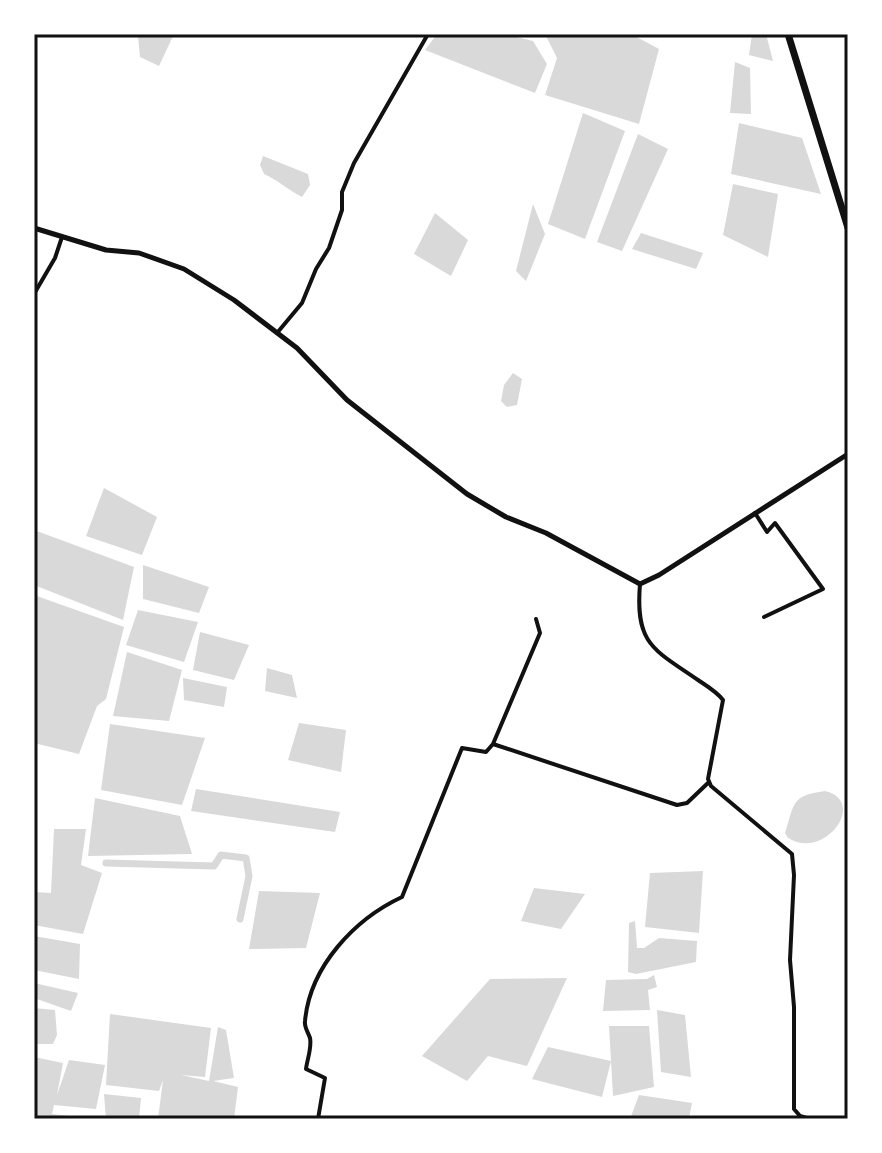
<svg xmlns="http://www.w3.org/2000/svg" width="882" height="1153" viewBox="0 0 882 1153" font-family="Arial,sans-serif">
  <style>
    .water { fill: #d9d9d9 }
    .lines { fill: none; stroke-linecap: round; stroke-linejoin: round }
    .canal { stroke: #d9d9d9; stroke-width: 7 }
    .minor { stroke: #111; stroke-width: 4 }
    .tertiary { stroke: #111; stroke-width: 5 }
    .trunk { stroke: #111; stroke-width: 7 }
    .neatline { fill: none; stroke: #111; stroke-width: 3 }
  </style>
  <rect width="100%" height="100%" fill="#fff"/>
  <path class="water" d="M133 34H174L159 66 140 57 138 36Z
    M437 34H504L533 41 547 64 535 93 425 50Z
    M545 34H631L659 49 639 124 545 95 557 58Z
    M752 34H766L773 61 749 55Z
    M735 62 750 68 751 114 730 113Z
    M583 113 625 131 585 239 548 224Z
    M739 123 802 138 821 194 731 174Z
    M638 134 668 149 622 251 597 242Z
    M263 156 308 174 310 185 302 197C288 190 278 180 264 174L260 165Z
    M733 184 778 194 768 257 723 235Z
    M533 204 545 234 526 281 516 271Z
    M435 213 468 240 451 276 414 254Z
    M641 233 703 253 696 269 632 249Z
    M513 373 522 379 517 405 507 407 501 401 504 385Z
    M104 488 157 517 142 555 86 536Z
    M34 530 134 567 123 620 34 585Z
    M143 565 209 587 199 613 143 599Z
    M34 595 124 627 106 699 97 706 79 754 34 743Z
    M138 610 198 622 184 662 126 645Z
    M200 632 249 645 234 680 193 670Z
    M127 652 182 670 169 721 113 716Z
    M267 668 292 675 297 698 265 691Z
    M183 678 227 687 224 707 184 700Z
    M299 723 346 730 341 772 288 760Z
    M110 724 205 738 182 805 101 790Z
    M196 789 340 812 335 832 191 811Z
    M825 791C868 801 825 861 788 838L785 833C795 802 791 796 825 791Z
    M95 798 180 816 192 854 88 856Z
    M54 829H86L81 865 102 873 83 934 34 925V892L51 893Z
    M703 871 699 933 645 927 650 873Z
    M534 888 585 894 561 929 521 921Z
    M259 891 320 893 306 948 249 949Z
    M635 921 637 948H644L659 938 697 941 696 962 636 974 628 972 629 923Z
    M34 936 80 944 79 979 34 970Z
    M654 975 657 987 648 990 650 1010 603 1011 606 980 647 979Z
    M567 978 527 1066 488 1056 467 1081 422 1056 490 979Z
    M34 983 78 993 71 1011 34 998Z
    M34 1008 55 1010 57 1035 53 1044H34Z
    M657 1010 685 1015 691 1077 661 1072Z
    M110 1014 211 1028 205 1077 181 1075 209 1081 218 1027 226 1030 234 1078 213 1081 238 1087 234 1119H158L163 1080 159 1091 106 1085Z
    M609 1026H649L654 1087 613 1096 611 1061 602 1097 532 1079 548 1047 611 1061Z
    M34 1057 63 1063 57 1095 69 1060 105 1065 96 1109 54 1105 52 1114 94 1119H34Z
    M104 1094 141 1098 139 1119H106Z
    M639 1095 692 1103 689 1119H630Z"/>
  <g class="lines">
    <path class="canal" d="M106 863 214 866 221 855 246 858 249 876 240 919"/>
    <path class="minor" d="M34 294 55 258 62 237
      M277 333 302 303 316 269 329 248 342 210V192L354 163 428 34
      M755 513 767 532 775 523 823 589 764 617
      M640 584C635 644 653 649 698 680 707 686 717 692 723 700L708 779 711 786 792 854 794 875 790 960 794 1007V1109L800 1116 810 1119
      M493 744 540 633 536 619
      M318 1119 325 1078 306 1069C307 1060 312 1048 310 1038 308 1032 304 1027 305 1021 310 966 355 919 402 897L462 748 486 752 493 744 677 805 687 803 709 782"/>
    <path class="tertiary" d="M34 228 106 250 139 253 184 269 234 300 297 348 347 400 467 494 506 517 546 533 640 584 659 575 848 454"/>
    <path class="trunk" d="M788 34 848 228"/>
  </g>
  <rect width="882" height="1153" fill="none" stroke="#ffffff" stroke-width="72"/>
  <rect x="36" y="36" width="810" height="1081" class="neatline"/>
</svg>
